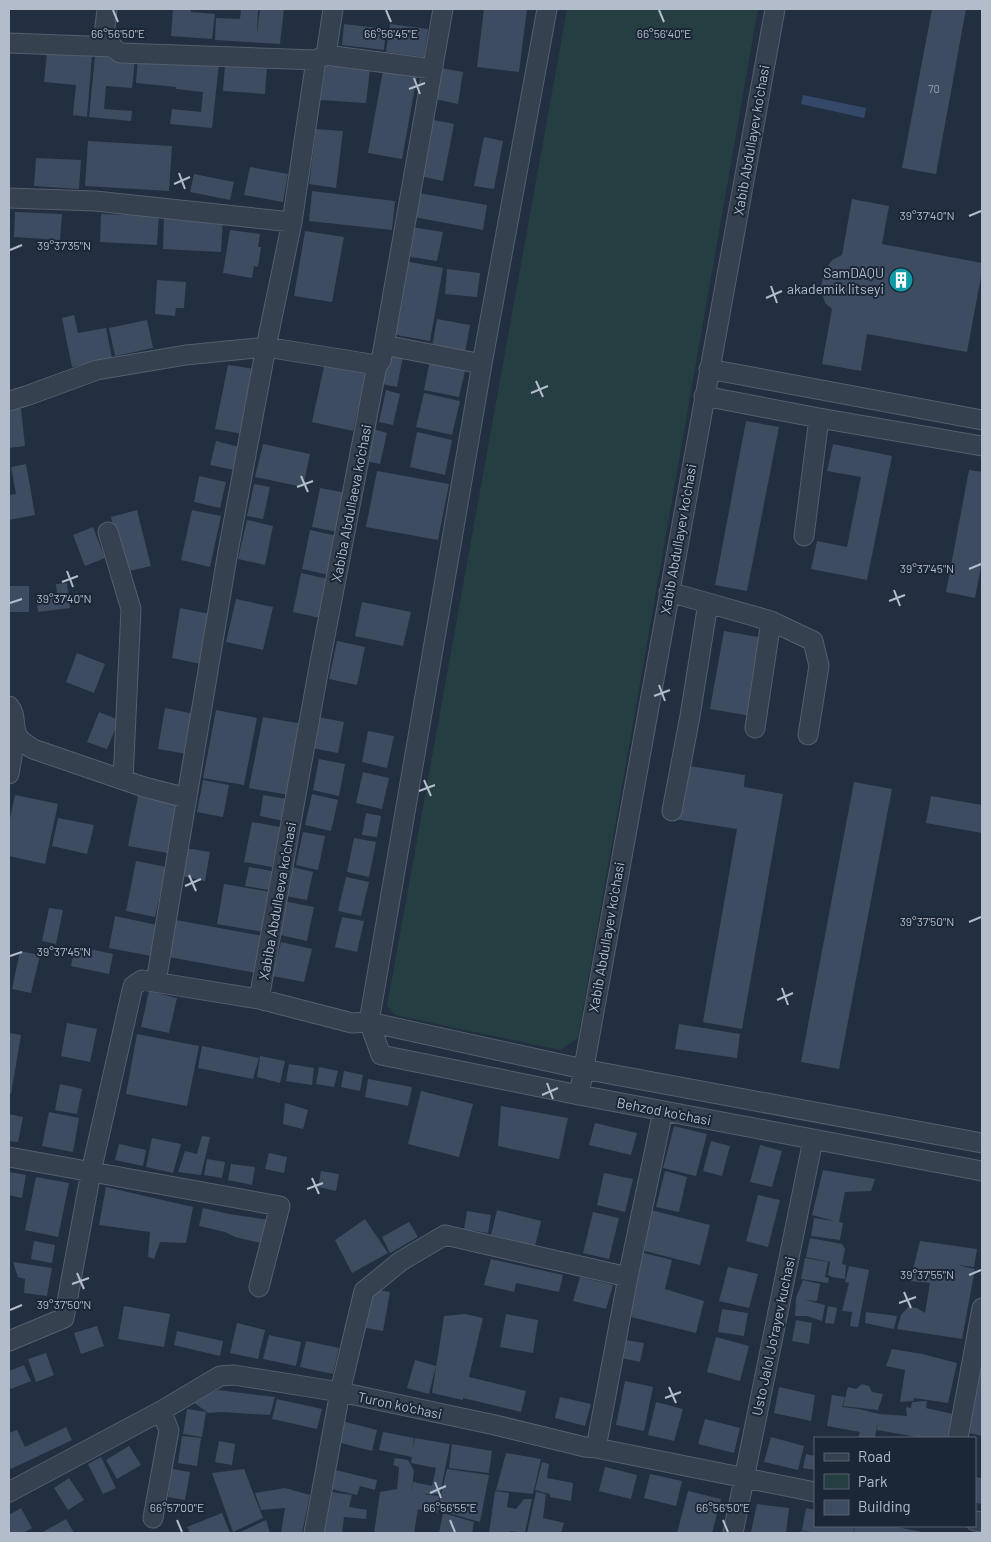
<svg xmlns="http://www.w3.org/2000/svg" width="991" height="1542" viewBox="0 0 991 1542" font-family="Barlow,sans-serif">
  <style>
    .green { fill: #243e42 }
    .water { fill: #34496a }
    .building { fill: #3d4c61 }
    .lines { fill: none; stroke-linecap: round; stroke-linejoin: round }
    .minor-casing { stroke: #545f6e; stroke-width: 21 }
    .minor { stroke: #364150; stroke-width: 19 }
    .ticks { fill: none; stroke: #b2bccb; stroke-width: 2 }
    .labels { text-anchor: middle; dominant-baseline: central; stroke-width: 4; stroke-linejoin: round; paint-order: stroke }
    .number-label { font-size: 11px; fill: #95a0b0 }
    .street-label { font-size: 14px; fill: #b2bccb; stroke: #1b2636 }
    .poi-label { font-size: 14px; fill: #b2bccb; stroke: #1b2636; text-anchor: end }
    .ticks-label { font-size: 12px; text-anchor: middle; fill: #b2bccb; stroke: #1b2636; stroke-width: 4; stroke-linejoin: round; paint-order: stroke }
  </style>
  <rect width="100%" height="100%" fill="#222f41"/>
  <path class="green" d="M567 9H758L578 1038 560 1050 395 1015 387 1006Z"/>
  <path class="water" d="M803 95 866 108 864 118 801 104Z"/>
  <path class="building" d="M173 9H191V12L215 14 212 39 171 36Z
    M241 9 258 10 257 35 260 9H284L280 44 215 40 216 18 240 19Z
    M484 9H527L519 72 477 67Z
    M932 9H966L936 174 902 168Z
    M344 24 386 29 384 50 342 45Z
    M390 24 428 29 424 57 386 52Z
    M47 52 92 55 87 117 73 115 76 85 44 82Z
    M95 56 135 60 132 88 106 86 104 109 132 111 131 121 89 117Z
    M138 56 179 59 178 65 179 59 219 64 212 128 170 124 172 109 201 112 203 92 176 89V87L136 83Z
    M225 64 267 67 265 94 223 91Z
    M326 64 370 69 366 103 320 100Z
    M440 68 463 72 458 104 434 99Z
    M383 70 417 76 402 159 368 153Z
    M429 119 454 124 443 181 419 176Z
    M316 129 343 131 336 188 309 184Z
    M484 137 503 141 494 189 474 186Z
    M88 141 172 146 169 191 85 186Z
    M36 158 81 160 79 189 34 186Z
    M250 167 288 174 283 202 244 195Z
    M194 174 234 182 230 200 190 192Z
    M312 191 395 201 392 230 309 221Z
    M419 193 487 205 483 230 414 217Z
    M852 199 889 206 882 244 982 263V271L967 352 867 334 861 371 822 364 832 309 825 303 821 289 824 271 832 260 842 255Z
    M15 212 62 214 60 240 14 237Z
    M101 214 159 216 157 245 100 242Z
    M164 215 223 218 221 252 163 249Z
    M411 227 443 232 437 261 405 256Z
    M230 230 260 234 258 247H261L258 267 254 266 252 278 223 273Z
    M305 231 344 237 332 302 294 296Z
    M404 261 443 268 430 341 391 334Z
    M447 269 480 273 477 297 445 294Z
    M157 280 186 282 184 308H176L175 316 155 314Z
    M74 315 78 333 106 328 112 358 72 367 62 318Z
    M437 319 470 325 465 353 432 347Z
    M147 320 153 348 115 356 109 328Z
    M389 353 403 356 397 387 382 384Z
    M431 355 467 362 459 397 424 390Z
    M325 362 366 371 353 431 312 422Z
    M228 365 255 369 243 434 215 429Z
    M386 390 400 394 393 425 379 422Z
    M424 393 460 401 452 435 416 427Z
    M21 408 25 446 9 448V410Z
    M746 421 779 427 747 591 715 585Z
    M373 429 387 433 380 464 366 461Z
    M417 432 452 440 445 475 410 467Z
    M216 441 239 447 234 470 210 465Z
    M263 444 310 454 303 487 255 477Z
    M833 444 892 456 867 580 811 569 817 541 847 547 861 477 827 471Z
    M26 464 35 515 9 520V495L16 494 11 467Z
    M969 470 982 472V560L975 598 946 592Z
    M377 471 449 484 438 540 366 527Z
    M199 476 226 482 220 508 194 502Z
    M254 484 270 487 263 519 247 516Z
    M320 488 347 493 338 532 312 527Z
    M137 510 151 566 125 572 111 517Z
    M192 510 221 516 210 567 181 560Z
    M247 520 273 526 265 565 238 559Z
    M93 527 105 558 85 566 73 535Z
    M310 530 337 536 329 575 302 569Z
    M301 573 328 579 320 618 293 612Z
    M67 583 70 608 38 612 36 596 57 594 56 584Z
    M9 586H29V612H9Z
    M236 599 273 607 263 650 226 642Z
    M362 602 411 612 403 646 355 636Z
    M180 608 210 614 201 664 172 658Z
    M724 631 764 638 751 716 710 709Z
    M337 641 365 647 357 685 329 679Z
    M77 653 105 664 94 693 66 682Z
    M165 708 195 714 187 754 158 749Z
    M216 710 257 718 244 785 203 778Z
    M99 712 119 720 107 749 87 742Z
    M263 717 303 724 289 795 249 788Z
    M318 717 344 722 338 753 312 748Z
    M368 731 394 736 387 768 362 762Z
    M319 759 345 764 339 796 313 790Z
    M683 765 745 775 744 787 783 794 742 1029 703 1022 737 829 674 819Z
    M363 772 389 778 382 809 356 803Z
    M203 780 229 785 223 817 197 812Z
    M854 782 892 789 839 1069 801 1062Z
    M139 791 178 798 168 853 128 846Z
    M312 794 338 800 331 831 305 825Z
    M15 795 58 804 45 864 9 856V823Z
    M263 795 287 799 284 821 260 816Z
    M931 796 982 805V833L926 823Z
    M366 813 381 816 377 837 362 835Z
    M58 818 94 825 87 854 52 846Z
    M252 822 280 827 272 867 244 862Z
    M303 832 325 836 318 870 296 865Z
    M354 838 376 842 369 877 347 872Z
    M185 848 210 852 205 881 181 876Z
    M136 861 166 867 155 917 126 911Z
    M249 867 272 871 269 890 245 886Z
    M292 867 313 872 307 900 286 896Z
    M346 877 369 882 361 916 338 911Z
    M224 884 271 892 264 932 217 924Z
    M283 901 314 907 307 941 276 934Z
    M49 908 63 910 56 944 42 941Z
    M115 916 157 925 151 956 109 948Z
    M342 917 364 921 357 952 335 947Z
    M176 920 263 936 256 973 169 957Z
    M281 942 312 949 304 982 273 976Z
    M75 946 113 954 109 974 71 966Z
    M20 951 40 955 31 993 12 989Z
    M149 991 177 998 169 1033 141 1027Z
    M67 1023 97 1029 90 1062 61 1056Z
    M679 1024 740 1034 737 1058 675 1049Z
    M9 1033 21 1035 11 1094 9 1093Z
    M137 1034 199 1046 187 1106 126 1094Z
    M202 1046 259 1058 253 1079 198 1068Z
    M260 1056 285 1061 280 1083 257 1077Z
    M289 1064 314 1068 312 1085 286 1081Z
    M319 1067 338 1071 334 1087 316 1084Z
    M344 1071 363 1075 360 1091 341 1087Z
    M368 1079 412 1087 408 1106 365 1097Z
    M60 1084 82 1089 77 1114 55 1110Z
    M421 1091 473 1104 459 1157 408 1144Z
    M285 1103 308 1110 303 1129 283 1124Z
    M501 1106 568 1118 559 1159 498 1146Z
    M49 1112 79 1118 73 1152 42 1146Z
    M9 1114 23 1117 18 1142 9 1141Z
    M595 1123 637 1133 631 1155 589 1145Z
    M674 1126 707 1134 696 1176 663 1168Z
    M202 1136 210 1137 201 1175 178 1172 185 1151 197 1154Z
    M152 1138 181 1144 173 1173 146 1167Z
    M711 1141 730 1146 722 1176 703 1171Z
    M119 1144 146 1150 143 1166 115 1160Z
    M760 1145 782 1151 772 1187 750 1182Z
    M269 1153 287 1157 284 1173 265 1169Z
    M207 1159 225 1162 222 1178 204 1175Z
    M231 1164 255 1167 252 1185 228 1180Z
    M823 1170 875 1179 871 1191 845 1192 839 1222 843 1223 840 1240 811 1236 814 1218 834 1221 812 1215Z
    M321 1171 339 1174 336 1191 318 1187Z
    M665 1171 687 1177 679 1212 656 1207Z
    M9 1172 26 1175 22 1198 9 1195Z
    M604 1173 633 1179 625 1212 597 1205Z
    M36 1177 69 1183 58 1237 25 1230Z
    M106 1187 193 1207 186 1243 160 1242 154 1259 148 1257 150 1232 99 1225Z
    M758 1195 780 1200 768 1247 746 1241Z
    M203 1208 229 1214 270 1220 265 1244 235 1237 225 1232 199 1226Z
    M647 1209 710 1225 700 1265 637 1249Z
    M497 1210 541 1221 535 1246 491 1235Z
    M467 1211 491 1215 488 1233 464 1229Z
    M593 1212 619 1218 609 1259 583 1253Z
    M365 1219 388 1253 352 1273 335 1240Z
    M409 1222 418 1237 390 1253 382 1237Z
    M810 1238 842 1244 845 1249 842 1264 846 1265 845 1279 832 1277 828 1275 830 1262 806 1257Z
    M34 1241 55 1245 52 1263 31 1259Z
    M920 1241 977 1249 974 1267 957 1265 975 1269 962 1339 897 1329 901 1315 908 1307 917 1308 925 1313 930 1283 910 1281Z
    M640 1252 672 1260 665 1289 704 1301 696 1333 631 1317 632 1281Z
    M805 1258 828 1262 825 1277 829 1278 828 1283 801 1279Z
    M491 1259 563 1275 559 1292 516 1283 514 1292 484 1285Z
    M13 1262 52 1268 47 1296 24 1293 25 1279 18 1277Z
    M849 1266 869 1270 858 1327 850 1326 852 1312 842 1311 849 1283 845 1282Z
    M728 1267 758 1274 749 1308 719 1301Z
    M580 1277 613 1285 606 1309 573 1301Z
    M803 1280 820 1284 817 1301 805 1300 825 1305 822 1321 807 1316H795L796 1298Z
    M373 1289 390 1292 383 1331 366 1328Z
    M124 1306 170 1314 164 1347 118 1339Z
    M828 1306 837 1308 834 1324 825 1323Z
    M722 1309 748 1313 744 1336 718 1332Z
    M866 1312 897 1316 894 1329 865 1323Z
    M465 1314 483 1318 469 1377 526 1391 521 1412 463 1398V1400L432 1393 444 1316Z
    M506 1314 538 1320 533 1353 500 1347Z
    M796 1320 812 1323 809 1344 792 1341Z
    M237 1323 265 1330 258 1359 230 1353Z
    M97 1326 104 1346 81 1354 74 1333Z
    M177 1331 223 1341 220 1356 174 1345Z
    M269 1335 301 1342 296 1366 263 1359Z
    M716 1337 749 1346 740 1381 707 1372Z
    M619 1339 644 1343 640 1362 616 1357Z
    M306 1341 339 1348 333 1374 300 1367Z
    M892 1349 922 1354 957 1363 948 1403 914 1398 913 1401 900 1402 905 1370 886 1366Z
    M46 1353 54 1375 36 1382 28 1359Z
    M415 1360 436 1366 429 1394 407 1388Z
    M24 1365 31 1381 11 1389 9 1384V1371Z
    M981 1370H982V1436L965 1432Z
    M625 1381 653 1387 644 1431 616 1425Z
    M862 1384 869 1386 872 1392 883 1394 878 1410 843 1406 848 1387 856 1389Z
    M779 1387 815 1395 811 1421 774 1413Z
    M218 1390 275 1397 270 1415 221 1412 208 1413 193 1402Z
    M832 1395 845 1397 842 1407 859 1409 879 1414 907 1416 906 1407 911 1408 912 1402 927 1401 926 1408 953 1414 949 1438H922L877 1430 878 1421 875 1438H858L860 1432 827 1426Z
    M560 1397 591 1404 585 1426 555 1418Z
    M277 1399 322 1409 317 1429 272 1419Z
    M656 1402 683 1409 674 1441 648 1435Z
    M187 1409 206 1412 202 1437 183 1434Z
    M705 1419 740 1428 734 1453 698 1444Z
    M342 1421 377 1430 372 1451 337 1442Z
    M66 1427 72 1440 11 1469 9 1463V1433L17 1430 25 1447Z
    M383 1432 414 1438 413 1449 415 1438 450 1444 440 1494H422L439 1496 438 1507 447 1469 489 1475 480 1522 438 1510 437 1513 418 1509 414 1533H374L380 1492 397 1489 399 1467 393 1465 395 1458 408 1460 414 1471 411 1494 413 1482 432 1486 436 1468 411 1463 412 1457 379 1450Z
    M182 1436 201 1438 197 1466 178 1463Z
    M771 1437 804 1446 798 1470 764 1462Z
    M219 1441 235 1444 232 1465 215 1462Z
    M452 1444 492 1451 489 1473 449 1468Z
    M129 1446 141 1465 117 1479 106 1460Z
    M506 1453 541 1459 533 1494 496 1490Z
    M806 1454 815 1456V1470L803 1468Z
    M101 1457 116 1488 103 1494 88 1464Z
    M542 1462 549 1464 547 1478 573 1483 571 1501 550 1497V1494L535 1490Z
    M605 1467 637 1475 631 1499 599 1491Z
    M172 1469 190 1472 185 1500 168 1497Z
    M244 1469 263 1518 233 1532 212 1473Z
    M335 1470 377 1480 375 1490 360 1486 357 1495 331 1489Z
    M650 1474 682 1481 676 1506 644 1498Z
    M975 1477 982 1478V1504L975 1503Z
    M69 1478 84 1500 68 1510 54 1488Z
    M285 1488 310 1495 302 1533H281L285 1508 261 1510 255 1493Z
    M495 1491 509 1493 507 1507 516 1509 524 1499H532L525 1533 509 1531 513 1533H489Z
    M688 1491 721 1499 712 1533H677Z
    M331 1492 352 1495 349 1507 367 1510 366 1519 344 1517 342 1533H322Z
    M536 1492 546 1494 543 1518 564 1523 561 1533H527Z
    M757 1504 789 1508 786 1533 751 1532Z
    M21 1508 32 1528 23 1533H9V1515Z
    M806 1508 815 1510V1526H855L853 1533H801V1531L811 1532 802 1530Z
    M222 1513 230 1533H190L187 1527Z
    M443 1513 474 1522 472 1533H439Z
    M66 1519 74 1533H41Z
    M266 1520 270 1533H238Z
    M855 1526H892L922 1532 854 1533Z"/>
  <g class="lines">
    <defs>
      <path id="minor" d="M107 9C105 33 99 38 120 53L316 60
        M9 43 113 47
        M326 55 433 69
        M9 198 95 201 292 222
        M384 345 482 364
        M709 369 982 420
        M704 396 819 418 982 446
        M9 401 26 396 97 370 186 355 266 347 377 365
        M108 532 131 609 123 780
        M804 536 819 418
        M669 592 708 603 690 716 672 811
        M708 603 771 621 813 641 819 666 808 735
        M9 706C16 714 13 722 16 732 18 740 26 744 33 749L144 787 187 798
        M755 728 771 621
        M9 774 16 733
        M156 982 227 557 266 347 292 222 316 60 326 55 333 9
        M259 999 320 662 377 365 381 361 384 345 443 9
        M369 1022 482 364 547 9
        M369 1022 381 1055 579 1095 982 1171
        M579 1095 775 9
        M9 1157 280 1206 259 1287
        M9 1341 64 1318 91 1172 133 986 142 980 259 999 352 1023 369 1022 583 1069 982 1143
        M958 1438 982 1308
        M596 1448 628 1277 663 1111
        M9 1492 161 1411 220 1376 234 1375 340 1392 495 1425 585 1447 596 1448 815 1492
        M153 1518 169 1430 161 1411
        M975 1521 982 1522
        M314 1533 340 1392 364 1291 401 1261 445 1235 628 1277
        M733 1533 813 1140"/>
    </defs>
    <use href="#minor" class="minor-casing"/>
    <use href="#minor" class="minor"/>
  </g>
  <path class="ticks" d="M113 10 118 22M386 10 391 22M659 10 664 22M414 78 420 94M409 89 425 83M179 173 185 189M174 184 190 177M969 216 981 211M10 250 22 245M771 286 777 303M766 298 782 291M536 381 543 397M531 393 548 386M301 476 308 492M297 487 313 481M969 569 981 564M67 571 73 587M62 582 78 576M894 590 900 606M889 601 905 595M10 603 22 599M659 685 665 701M654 696 670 690M424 780 431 796M419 791 435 785M189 875 196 891M185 886 201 879M969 922 981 917M10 956 22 952M782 988 788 1005M777 1000 793 993M547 1083 553 1099M542 1095 558 1088M312 1178 319 1194M307 1189 323 1183M77 1273 84 1289M969 1275 981 1270M72 1284 89 1278M904 1292 911 1308M899 1303 916 1297M10 1310 22 1305M669 1387 676 1403M665 1398 681 1392M435 1482 441 1498M430 1493 446 1486M177 1520 182 1532M450 1520 455 1532M723 1520 728 1532"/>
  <defs>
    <symbol id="building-disc" viewBox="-11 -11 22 22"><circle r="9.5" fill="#0f9aa8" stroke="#1b2636"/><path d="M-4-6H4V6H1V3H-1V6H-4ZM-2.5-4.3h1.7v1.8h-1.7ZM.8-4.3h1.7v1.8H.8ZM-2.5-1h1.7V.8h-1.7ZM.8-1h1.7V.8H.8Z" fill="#fff"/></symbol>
  </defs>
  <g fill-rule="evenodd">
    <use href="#building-disc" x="887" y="266" width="28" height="28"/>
  </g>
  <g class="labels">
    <g class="number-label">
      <text x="934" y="88">70</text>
    </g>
    <g class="street-label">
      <text transform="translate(751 140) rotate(-80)">Xabib Abdullayev ko'chasi</text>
      <text transform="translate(351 503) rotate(-79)">Xabiba Abdullaeva ko'chasi</text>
      <text transform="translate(678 539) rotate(-80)">Xabib Abdullayev ko'chasi</text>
      <text transform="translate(277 901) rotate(-80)">Xabiba Abdullaeva ko'chasi</text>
      <text transform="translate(606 937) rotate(-80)">Xabib Abdullayev ko'chasi</text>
      <text transform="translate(664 1111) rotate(11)">Behzod ko'chasi</text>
      <text transform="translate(773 1336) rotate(-78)">Usto Jalol Jo'rayev kuchasi</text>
      <text transform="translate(400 1405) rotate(12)">Turon ko'chasi</text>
    </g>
    <g class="poi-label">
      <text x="884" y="272">SamDAQU<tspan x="884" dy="16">akademik litseyi</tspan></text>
    </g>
  </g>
  <g class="ticks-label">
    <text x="118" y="38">66°56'50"E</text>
    <text x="391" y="38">66°56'45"E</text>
    <text x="664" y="38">66°56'40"E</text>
    <text x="927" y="220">39°37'40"N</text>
    <text x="64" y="250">39°37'35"N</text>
    <text x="927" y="573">39°37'45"N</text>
    <text x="64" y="603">39°37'40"N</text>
    <text x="927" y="926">39°37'50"N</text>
    <text x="64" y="956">39°37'45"N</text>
    <text x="927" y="1279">39°37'55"N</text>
    <text x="64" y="1309">39°37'50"N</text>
    <text x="177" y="1512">66°57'00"E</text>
    <text x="450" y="1512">66°56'55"E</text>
    <text x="723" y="1512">66°56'50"E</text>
  </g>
  <rect width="991" height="1542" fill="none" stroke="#b2bccb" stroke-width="20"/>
  <rect x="814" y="1437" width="162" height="90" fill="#1b2636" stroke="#576272"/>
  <rect x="824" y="1453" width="25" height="8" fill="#364150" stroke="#576272"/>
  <text x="858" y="1462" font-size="15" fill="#b2bccb">Road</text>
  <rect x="824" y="1474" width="25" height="15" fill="#243e42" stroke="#576272"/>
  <text x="858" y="1487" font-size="15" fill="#b2bccb">Park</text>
  <rect x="824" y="1500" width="25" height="15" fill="#3d4c61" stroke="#576272"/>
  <text x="858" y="1512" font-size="15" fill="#b2bccb">Building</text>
</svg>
